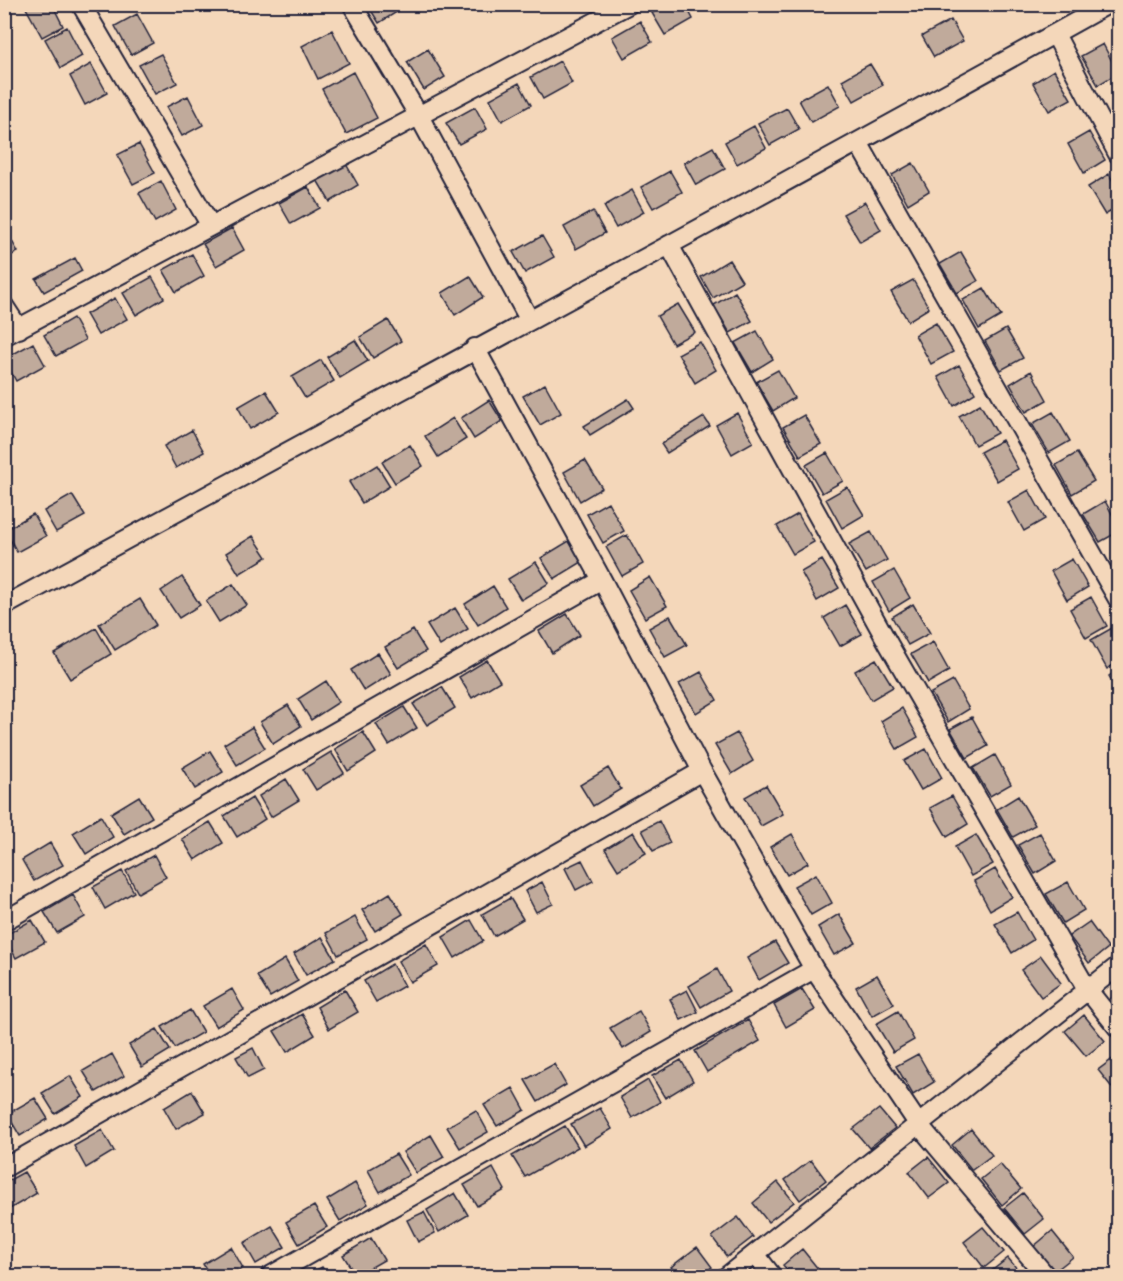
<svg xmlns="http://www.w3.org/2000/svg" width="1123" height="1281" viewBox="0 0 1123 1281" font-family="'Indie Flower',sans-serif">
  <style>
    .building { fill: #c0aa9b; stroke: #22223b; stroke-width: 1.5 }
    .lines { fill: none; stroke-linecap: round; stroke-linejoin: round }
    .minor-casing { stroke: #22223b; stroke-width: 22 }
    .minor { stroke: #f4d7ba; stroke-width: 18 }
  </style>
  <rect width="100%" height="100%" fill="#f4d7ba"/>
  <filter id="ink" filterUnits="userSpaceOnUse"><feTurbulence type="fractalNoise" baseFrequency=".0167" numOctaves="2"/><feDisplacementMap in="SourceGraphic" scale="12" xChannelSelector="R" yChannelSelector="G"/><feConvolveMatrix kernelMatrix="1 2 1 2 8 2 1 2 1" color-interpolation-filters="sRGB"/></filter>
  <g filter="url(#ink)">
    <path class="building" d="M33 4H52L63 26 42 37 26 8Z
      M367 4H397L400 10 379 23Z
      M668 4H685L693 19 665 35 652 13Z
      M137 14 153 43 131 55 115 26Z
      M951 20 963 41 934 57 922 36Z
      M640 21 652 42 624 58 612 37Z
      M67 27 82 56 61 68 45 39Z
      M332 30 349 63 318 79 302 46Z
      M1103 44 1118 73 1098 85 1081 56Z
      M428 49 445 77 424 90 407 62Z
      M161 54 177 83 155 94 139 65Z
      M560 61 572 83 543 99 531 77Z
      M91 64 107 93 85 105 70 76Z
      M870 64 883 85 854 101 842 80Z
      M1054 70 1071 99 1049 111 1033 83Z
      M353 72 377 118 346 134 322 89Z
      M519 83 531 105 502 121 490 99Z
      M828 84 840 106 811 122 799 100Z
      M188 96 203 125 182 136 166 107Z
      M475 107 487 129 459 144 446 123Z
      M787 108 799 129 770 145 758 123Z
      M754 126 766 148 737 164 725 142Z
      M1089 132 1105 160 1084 173 1068 144Z
      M139 144 155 173 133 184 117 155Z
      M713 147 725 169 696 185 684 163Z
      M913 163 929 191 908 204 892 175Z
      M346 164 358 185 330 202 317 180Z
      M670 171 682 192 653 208 641 187Z
      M1109 174 1118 190V207L1105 215 1088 187Z
      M161 181 176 210 155 222 139 193Z
      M308 187 320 208 291 224 279 203Z
      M632 190 644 212 616 228 604 206Z
      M865 202 881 230 860 242 843 214Z
      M593 211 605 233 576 249 564 227Z
      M4 227 18 252 4 259Z
      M232 228 244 250 216 266 203 244Z
      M542 236 554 257 525 273 513 252Z
      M961 252 978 281 957 293 940 264Z
      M192 254 204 276 176 292 163 270Z
      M75 258 82 271 44 292 36 279Z
      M729 260 742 281 713 298 701 277Z
      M470 276 483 297 455 315 442 293Z
      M152 277 164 298 136 315 123 293Z
      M913 280 929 308 908 321 891 292Z
      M984 288 1001 316 979 329 963 300Z
      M735 292 752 321 730 333 714 305Z
      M115 298 127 319 98 335 86 314Z
      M678 304 695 332 673 344 657 316Z
      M73 318 85 340 56 356 44 335Z
      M388 320 401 341 373 358 360 337Z
      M936 323 953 352 931 364 915 335Z
      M1006 329 1023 358 1001 370 985 341Z
      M757 331 773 359 752 372 735 343Z
      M355 340 368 361 340 378 327 357Z
      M700 342 716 370 695 383 678 354Z
      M33 343 45 365 16 381 4 359Z
      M321 360 334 381 305 398 292 377Z
      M959 365 975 393 954 406 938 377Z
      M778 370 794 398 773 411 756 382Z
      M1031 371 1047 400 1026 412 1010 384Z
      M545 384 561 413 540 425 523 396Z
      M266 391 279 412 250 429 238 407Z
      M628 399 634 408 590 435 584 426Z
      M489 400 502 421 474 439 461 418Z
      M980 404 997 433 975 445 959 416Z
      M1053 412 1070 441 1049 453 1032 424Z
      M737 413 753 442 732 454 716 425Z
      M804 415 821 444 800 456 783 427Z
      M704 417 710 426 667 453 661 444Z
      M453 418 466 439 438 457 425 436Z
      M192 430 204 452 176 468 164 446Z
      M1002 440 1018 469 997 481 980 452Z
      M410 445 423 466 395 483 382 462Z
      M827 453 843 481 822 493 806 465Z
      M1077 453 1094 481 1072 494 1056 465Z
      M585 460 602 488 580 501 564 472Z
      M377 465 390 486 362 503 349 482Z
      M847 487 864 515 842 528 826 499Z
      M1029 490 1045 519 1024 531 1008 502Z
      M72 495 85 516 56 532 44 511Z
      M1105 501 1118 525V532L1100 542 1083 514Z
      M608 502 624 531 603 543 587 514Z
      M33 514 46 536 17 552 5 530Z
      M798 514 814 542 793 554 777 526Z
      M871 532 887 560 866 572 849 544Z
      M627 535 643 564 622 576 606 547Z
      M253 536 267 557 239 574 226 553Z
      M569 541 582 562 554 579 541 558Z
      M1072 559 1088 587 1067 600 1051 571Z
      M822 560 839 588 817 601 801 572Z
      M536 562 549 583 521 600 508 579Z
      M894 570 910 598 889 611 873 582Z
      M182 577 200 605 179 618 161 591Z
      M650 577 667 606 645 618 629 590Z
      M233 584 247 605 219 622 206 601Z
      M493 586 506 607 478 625 465 604Z
      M1091 597 1107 626 1086 638 1070 609Z
      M140 599 156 625 115 650 99 624Z
      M913 604 930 633 908 645 892 617Z
      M845 605 862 634 840 646 824 618Z
      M455 608 468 629 440 646 427 625Z
      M567 614 580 635 552 653 539 631Z
      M670 616 687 645 665 657 649 628Z
      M96 628 111 654 70 679 54 653Z
      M1112 628 1118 638V662L1107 669 1091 640Z
      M413 630 426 651 398 668 385 647Z
      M933 642 949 671 928 683 911 654Z
      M378 653 391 674 364 691 351 670Z
      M876 659 893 687 871 700 855 671Z
      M487 660 500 681 472 698 459 677Z
      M1118 670V692L1109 676Z
      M701 672 717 700 696 713 679 684Z
      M326 681 339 702 311 720 298 699Z
      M953 681 969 709 948 722 931 693Z
      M442 687 455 708 427 725 413 704Z
      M288 705 301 726 273 744 260 722Z
      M404 707 417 728 389 745 376 724Z
      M902 708 918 737 897 749 881 721Z
      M972 717 988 746 967 758 950 729Z
      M252 727 265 748 237 765 224 744Z
      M363 732 376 753 348 771 335 749Z
      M737 733 753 761 732 774 715 745Z
      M926 749 942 778 921 790 904 761Z
      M210 751 223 772 195 789 182 768Z
      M331 752 344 773 316 790 303 769Z
      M995 755 1011 784 990 796 973 768Z
      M608 768 621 789 593 806 580 785Z
      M286 779 299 800 271 817 259 796Z
      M766 785 783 814 761 826 745 797Z
      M139 796 152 817 124 834 111 813Z
      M952 796 968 824 947 837 930 808Z
      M1018 796 1035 825 1013 837 997 809Z
      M252 798 265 819 237 837 224 816Z
      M101 816 113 837 86 854 73 833Z
      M659 821 670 843 653 851 642 830Z
      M210 822 223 843 195 860 182 839Z
      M633 832 646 853 618 870 605 849Z
      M1040 833 1056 861 1035 874 1018 845Z
      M792 834 808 863 787 875 770 847Z
      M976 835 993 864 971 876 955 847Z
      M50 843 63 865 34 881 22 860Z
      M154 855 166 877 138 893 126 871Z
      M582 860 593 881 576 890 565 868Z
      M995 869 1012 897 990 910 974 881Z
      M122 871 134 892 105 909 93 887Z
      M816 874 832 903 811 915 794 886Z
      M542 882 553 904 536 912 525 891Z
      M1068 882 1084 910 1063 923 1046 894Z
      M390 893 403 914 375 931 362 910Z
      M73 895 85 917 57 933 44 912Z
      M510 898 523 919 494 936 482 914Z
      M1017 912 1033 940 1012 953 995 924Z
      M839 914 856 943 834 955 818 927Z
      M355 917 367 939 338 955 326 933Z
      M32 920 45 942 16 958 4 936Z
      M471 920 483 941 455 958 443 937Z
      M1089 922 1108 948 1089 963 1069 936Z
      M322 937 335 959 306 975 294 954Z
      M775 942 788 963 759 980 747 958Z
      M426 944 438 966 410 982 398 961Z
      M1041 956 1061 983 1041 997 1021 970Z
      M285 959 298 981 270 997 257 976Z
      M392 964 404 986 376 1002 364 981Z
      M717 969 729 991 701 1007 689 986Z
      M877 975 894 1004 872 1016 856 987Z
      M232 989 244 1010 216 1027 203 1006Z
      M802 989 815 1010 786 1027 774 1005Z
      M345 990 358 1012 329 1029 317 1007Z
      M687 990 698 1012 681 1020 670 999Z
      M1118 992V1012L1109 1000Z
      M190 1010 203 1032 175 1048 162 1027Z
      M639 1011 651 1032 623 1049 610 1028Z
      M898 1011 914 1040 893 1052 876 1024Z
      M302 1014 315 1035 287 1052 274 1031Z
      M1084 1015 1105 1041 1086 1056 1065 1031Z
      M748 1020 760 1041 707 1072 695 1051Z
      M157 1029 170 1050 142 1067 129 1045Z
      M253 1048 264 1070 248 1078 236 1057Z
      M112 1054 124 1076 96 1092 83 1071Z
      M918 1054 934 1082 913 1095 896 1066Z
      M1118 1055V1095L1098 1070Z
      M681 1060 693 1081 665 1098 652 1076Z
      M554 1064 566 1085 538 1102 525 1080Z
      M70 1076 83 1097 55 1114 42 1093Z
      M648 1080 660 1102 632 1118 620 1097Z
      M513 1088 525 1110 497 1126 484 1105Z
      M192 1091 205 1113 176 1129 164 1108Z
      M35 1098 48 1119 20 1136 7 1114Z
      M600 1108 612 1129 584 1146 571 1124Z
      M879 1109 895 1128 869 1148 853 1129Z
      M476 1110 488 1132 460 1148 447 1127Z
      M565 1126 578 1147 525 1177 512 1156Z
      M971 1129 992 1155 972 1170 952 1145Z
      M102 1130 114 1151 86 1168 74 1146Z
      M431 1135 444 1157 416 1173 403 1152Z
      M396 1154 409 1175 380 1192 368 1170Z
      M928 1157 949 1183 929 1198 909 1172Z
      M811 1160 826 1180 800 1200 785 1180Z
      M1000 1164 1021 1189 1002 1205 981 1179Z
      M493 1168 505 1190 477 1206 464 1185Z
      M24 1172 37 1193 8 1210 4 1204V1183Z
      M778 1182 794 1202 768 1222 753 1203Z
      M355 1183 368 1204 340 1221 327 1200Z
      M455 1193 468 1215 439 1232 427 1210Z
      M1023 1193 1044 1219 1025 1234 1004 1208Z
      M314 1206 327 1227 299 1244 286 1222Z
      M424 1212 435 1233 418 1242 407 1220Z
      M738 1217 753 1237 727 1257 712 1237Z
      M272 1226 285 1247 256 1264 244 1243Z
      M983 1227 1004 1252 984 1268 964 1242Z
      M1052 1231 1073 1257 1054 1272 1033 1247Z
      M371 1238 384 1260 356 1276 343 1255Z
      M231 1247 243 1268 230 1276H210L203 1264Z
      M697 1247 712 1267 700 1276H678L671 1267Z
      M802 1249 823 1275 821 1276H792L783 1265Z
      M1008 1258 1023 1276H991L989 1273Z
      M322 1267 328 1276H305Z"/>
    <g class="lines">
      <defs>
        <path id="minor" d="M81 4 211 226
          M352 4 419 116 529 319
          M1055 34 1118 154
          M859 144 1118 599
          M669 245 889 645 1087 989 1118 1028
          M4 306 19 329
          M4 336 629 4
          M475 348 602 580 702 771 814 969 919 1125 1046 1276
          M4 606C372 405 742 208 1108 4
          M4 921 602 580
          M4 1168 702 771
          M755 1254 772 1276
          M270 1276 814 969
          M727 1276 1118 966"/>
      </defs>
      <use href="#minor" class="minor-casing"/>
      <use href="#minor" class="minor"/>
    </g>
  </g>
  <rect width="1123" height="1281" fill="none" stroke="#f4d7ba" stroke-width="24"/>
  <rect x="12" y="12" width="1099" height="1257" fill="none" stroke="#22223b" stroke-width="2" filter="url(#ink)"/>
</svg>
